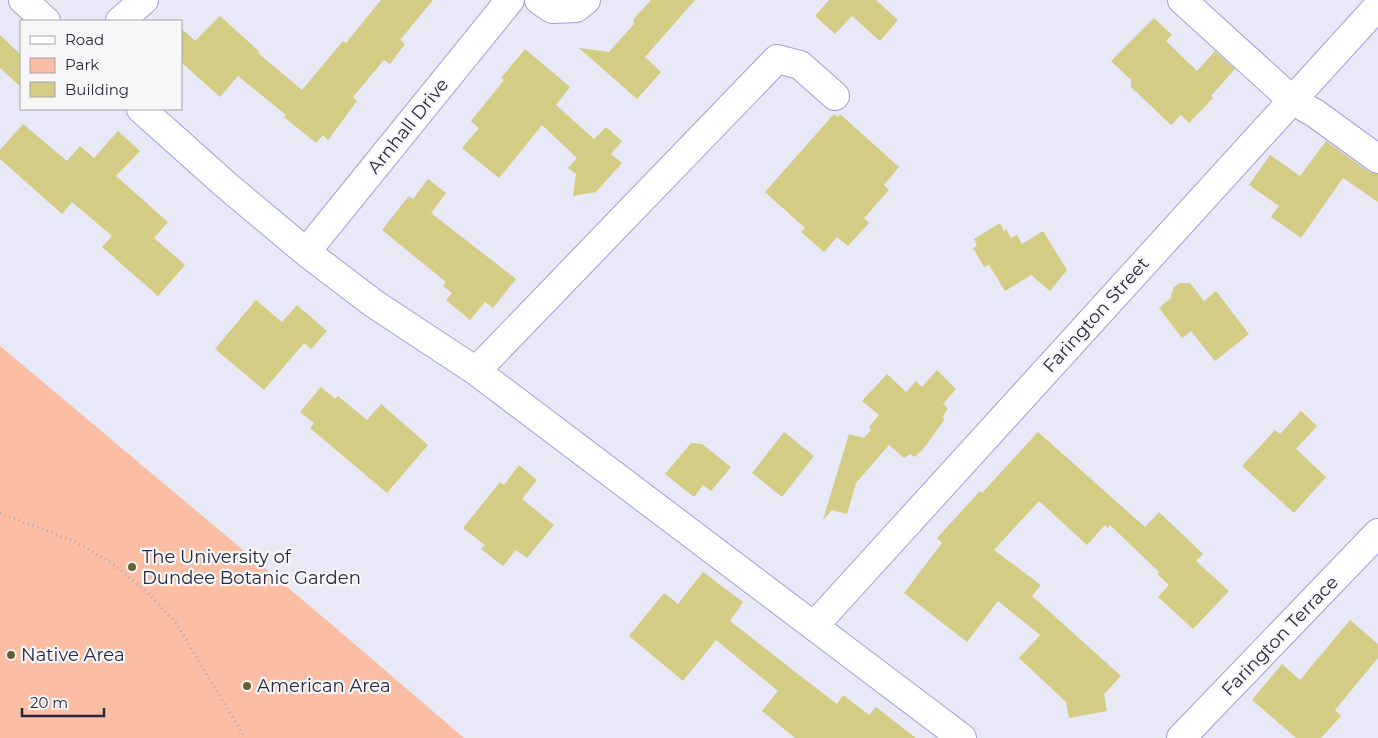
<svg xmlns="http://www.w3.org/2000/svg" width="1378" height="738" viewBox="0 0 1378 738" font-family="Montserrat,sans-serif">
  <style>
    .green { fill: #fbbda4 }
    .building { fill: #d3cc84 }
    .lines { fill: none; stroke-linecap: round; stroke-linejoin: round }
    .minor-casing { stroke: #9e9fdf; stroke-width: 30 }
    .path { stroke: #aaaabc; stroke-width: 3; stroke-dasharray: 1 4; stroke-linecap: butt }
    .minor { stroke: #fff; stroke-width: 28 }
    .poi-dot { fill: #65602c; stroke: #f7f7f7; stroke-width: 2 }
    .labels { text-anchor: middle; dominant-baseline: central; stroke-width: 4.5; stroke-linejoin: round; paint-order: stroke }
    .street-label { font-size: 18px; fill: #282841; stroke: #f7f7f7 }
    .poi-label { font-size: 18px; fill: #282841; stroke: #f7f7f7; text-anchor: start }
  </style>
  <rect width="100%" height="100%" fill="#e8e8f6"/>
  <path class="green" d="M0 346 330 623 464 738H0Z"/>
  <path class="building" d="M381 0H433L400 40 405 44 390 64 384 60 353 97 357 101 328 140 323 135 316 143 284 117 286 115 238 76 220 97 181 62V28L195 41 220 16 260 52 258 53 302 90 343 41 346 43Z
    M651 0H695L645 57 661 72 637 99 579 48 609 52 634 24 633 20Z
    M829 0H876L898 20 880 41 852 16 835 34 815 16Z
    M1154 18 1172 35 1166 41 1197 71 1215 51 1235 69 1211 96 1213 98 1189 123 1181 115 1171 125 1131 87V80L1111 61Z
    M0 35 21 55V87L0 68Z
    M525 49 570 87 556 105 594 139 606 127 622 141 611 154 622 163 596 192 573 196 576 174 568 168 577 158 542 125 499 178 462 148 479 128 471 121 504 80 501 78Z
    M834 114 838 117 840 114 899 167 884 185 889 190 864 218 869 223 848 246 837 237 824 252 801 232 805 228 765 192Z
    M23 124 67 161 80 146 94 158 118 131 140 151 116 176 168 222 154 238 185 265 158 296 102 247 112 236 72 202 62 214 0 159V150Z
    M1326 141 1369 172 1378 174V202L1343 178 1301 238 1271 217 1279 206 1249 185 1270 155 1300 176Z
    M428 179 446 193 431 213 516 279 493 308 485 302 470 320 446 300 452 293 443 286 446 282 382 230 409 196 413 199Z
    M1000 223 1004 231 1006 229 1011 238 1017 235 1022 244 1043 231 1067 270 1050 291 1031 275 1005 291 989 265 984 267 973 248 977 246 974 239Z
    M1180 283H1190L1204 301 1216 291 1249 334 1215 361 1191 331 1182 338 1159 308 1170 299 1174 287Z
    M256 300 282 322 297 305 327 331 311 349 304 343 264 390 215 349Z
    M937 370 956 389 943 404 948 408 943 416 944 420 925 447 915 457 910 454 904 458 889 445 856 483 847 514 832 510 823 520 849 434 864 438 871 430 869 427 879 415 862 401 887 374 906 392 916 381 922 387Z
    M321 387 335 399 338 396 367 420 381 404 428 445 387 493 310 428 314 423 300 412Z
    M1301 411 1317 426 1296 449 1326 477 1294 513 1242 466 1275 430 1280 434Z
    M784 432 814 456 782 497 752 473Z
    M1038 432 1145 527 1159 512 1203 554 1196 561 1229 591 1193 629 1158 597 1169 585 1157 574 1159 572 1110 525 1108 528 1105 525 1087 545 1039 501 994 550 1041 585 1032 596 1121 676 1104 694 1107 711 1069 718 1066 702 1019 658 1040 635 998 601 967 642 904 593 942 543 937 538 980 491 982 493Z
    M691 443 702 444 731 467 711 491 703 485 694 497 665 474Z
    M519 465 537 480 522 499 554 525 527 558 516 550 503 566 481 549 485 545 463 528 500 482 504 485Z
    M703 572 743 602 730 621 794 671 837 704 843 695 869 715 876 707 916 738H795L762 711 778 691 716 640 683 681 629 636 664 593 678 604Z
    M1350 620 1378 644V658L1335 710 1341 716 1321 738H1296L1252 700 1282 664 1300 680Z"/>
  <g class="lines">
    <defs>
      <path id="minor" d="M23 0 46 21
        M539 0 552 9 576 8 586 0
        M1182 0 1292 100 1316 114 1378 159
        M120 21 144 0
        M141 109 226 185 306 252 373 303 476 371 962 738
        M306 252 510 0
        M476 371 777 59 800 65 835 96
        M814 626 1378 6
        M1181 738 1378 533"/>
    </defs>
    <use href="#minor" class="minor-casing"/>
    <path class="path" d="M0 513 76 542 110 562 146 591 176 623 245 738"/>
    <use href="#minor" class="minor"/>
  </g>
  <g class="poi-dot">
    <circle cx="132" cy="567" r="5"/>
    <circle cx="11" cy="655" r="5"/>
    <circle cx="247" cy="686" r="5"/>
  </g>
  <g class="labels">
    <g class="street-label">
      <text transform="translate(408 126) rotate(-51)">Arnhall Drive</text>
      <text transform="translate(1096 315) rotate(-48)">Farington Street</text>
      <text transform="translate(1280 636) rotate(-46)">Farington Terrace</text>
    </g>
    <g class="poi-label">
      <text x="142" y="557">The University of<tspan x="142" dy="21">Dundee Botanic Garden</tspan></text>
      <text x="21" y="655">Native Area</text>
      <text x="257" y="686">American Area</text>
    </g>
  </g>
  <rect x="20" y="20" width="162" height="90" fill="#f7f7f7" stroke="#a4a4ae"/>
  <rect x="30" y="36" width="25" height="8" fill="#ffffff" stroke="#a4a4ae"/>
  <text x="65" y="45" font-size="15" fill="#282841">Road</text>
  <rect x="30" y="58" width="25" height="15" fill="#fbbda4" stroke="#a4a4ae"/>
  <text x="65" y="70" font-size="15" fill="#282841">Park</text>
  <rect x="30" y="82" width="25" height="15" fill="#d3cc84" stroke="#a4a4ae"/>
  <text x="65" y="95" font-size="15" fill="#282841">Building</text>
  <path d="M22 708v8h82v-8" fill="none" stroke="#282841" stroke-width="2.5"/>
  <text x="30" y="708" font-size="15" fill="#282841" stroke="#f7f7f7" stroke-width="4" paint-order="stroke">20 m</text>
</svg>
